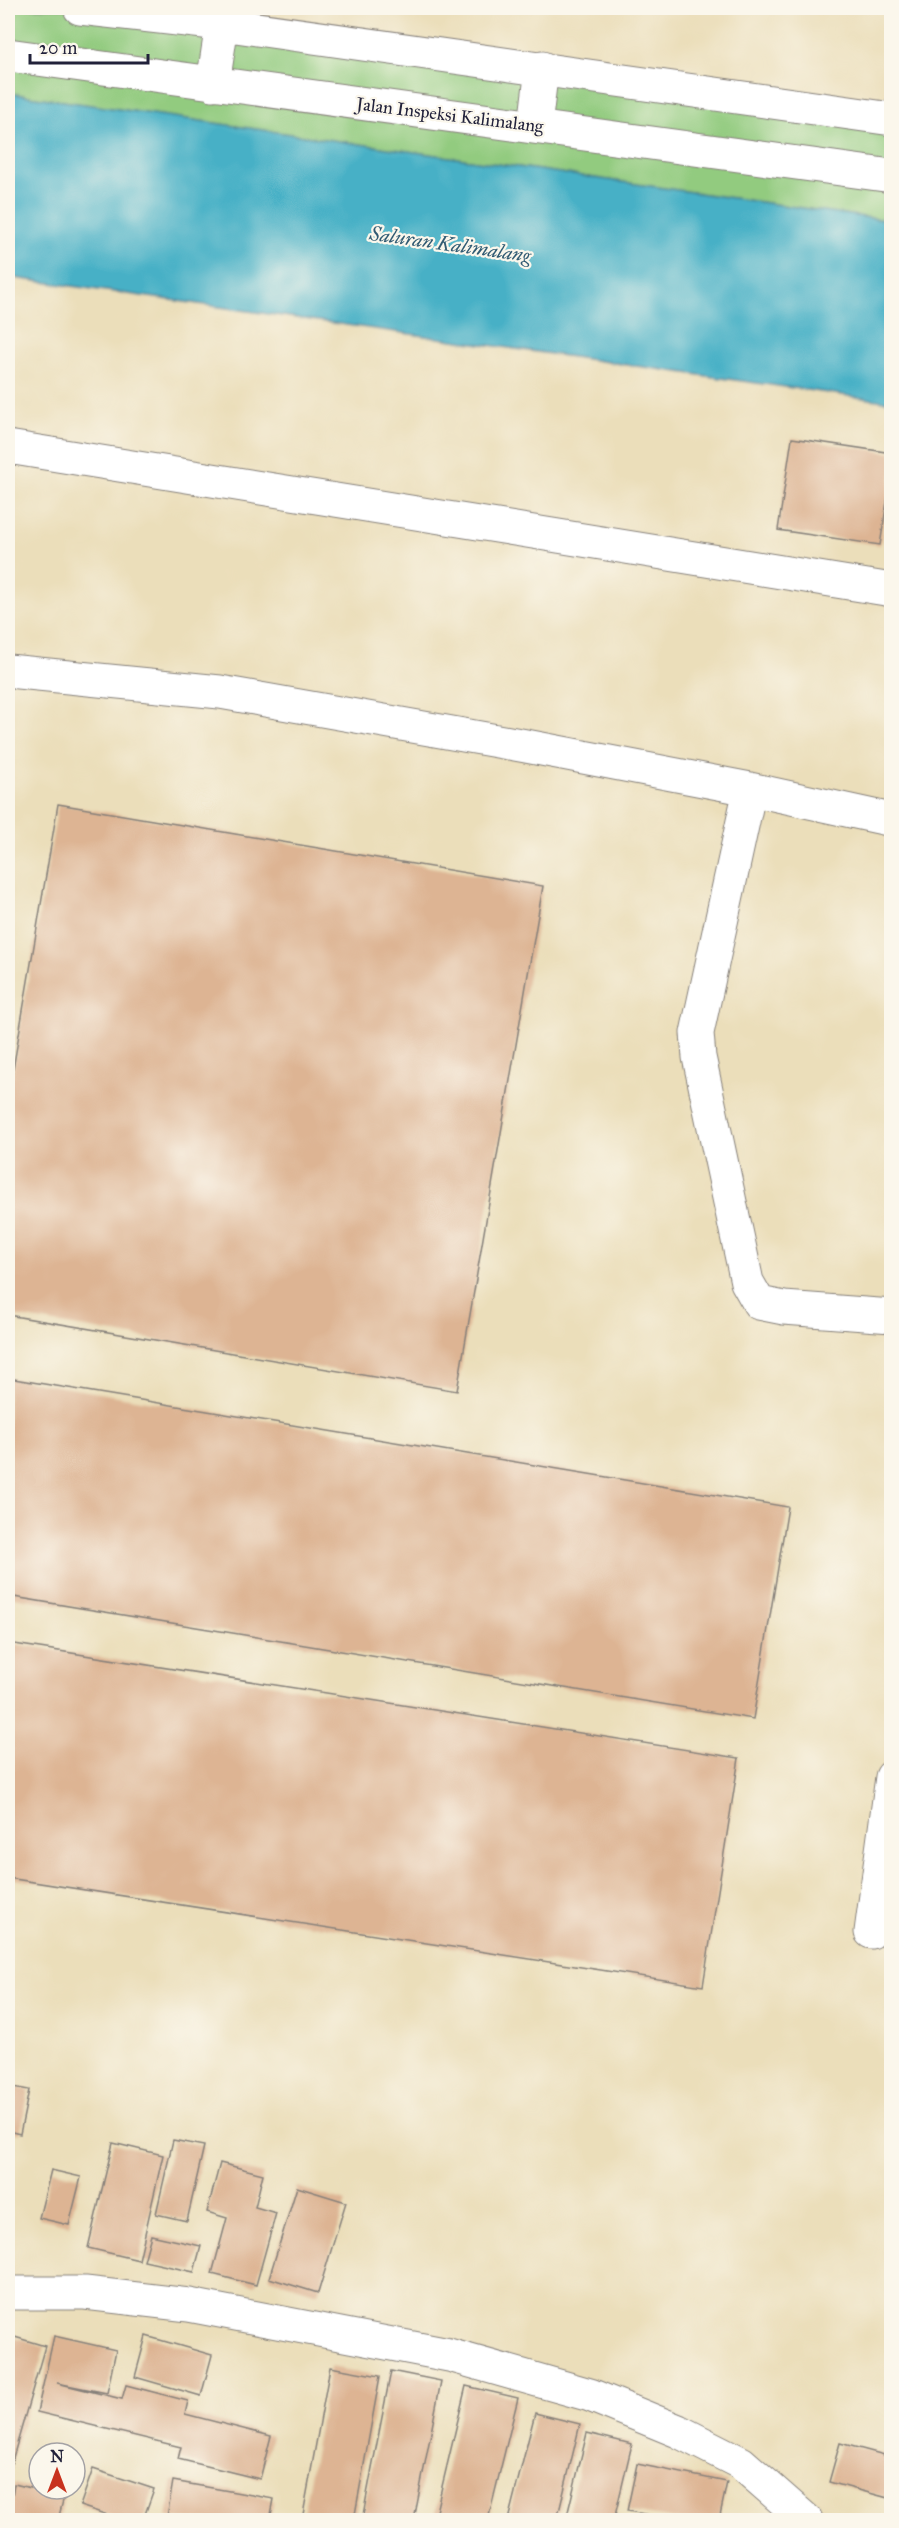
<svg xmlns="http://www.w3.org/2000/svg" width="899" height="2528" viewBox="0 0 899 2528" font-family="'IM FELL Great Primer',serif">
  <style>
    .green { fill: #92cb7f; stroke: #5a765d; stroke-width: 1.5 }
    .water { fill: #47b0c6; stroke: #346980; stroke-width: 1.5 }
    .building { fill: #ddb493 }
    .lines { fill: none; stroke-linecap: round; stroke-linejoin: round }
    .minor-casing { stroke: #86807a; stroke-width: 35 }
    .major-casing { stroke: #86807a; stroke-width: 35 }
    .minor { stroke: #fff; stroke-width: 33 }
    .major { stroke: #fff; stroke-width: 33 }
    .labels { text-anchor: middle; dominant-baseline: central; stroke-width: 4.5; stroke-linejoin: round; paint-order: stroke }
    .street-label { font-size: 18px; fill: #22223b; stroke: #fbf7ec }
    .water-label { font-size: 20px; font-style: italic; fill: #315b73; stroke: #fbf7ec }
  </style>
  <rect width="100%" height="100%" fill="#fbf7ec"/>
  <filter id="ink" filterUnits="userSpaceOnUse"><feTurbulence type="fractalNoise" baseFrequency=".0167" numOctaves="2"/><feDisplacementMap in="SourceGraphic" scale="12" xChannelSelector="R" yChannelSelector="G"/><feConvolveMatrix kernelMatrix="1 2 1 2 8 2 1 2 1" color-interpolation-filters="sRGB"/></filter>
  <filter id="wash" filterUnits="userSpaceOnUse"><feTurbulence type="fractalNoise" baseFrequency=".008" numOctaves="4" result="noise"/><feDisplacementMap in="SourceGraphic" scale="24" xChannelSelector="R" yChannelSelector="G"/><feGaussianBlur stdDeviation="1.35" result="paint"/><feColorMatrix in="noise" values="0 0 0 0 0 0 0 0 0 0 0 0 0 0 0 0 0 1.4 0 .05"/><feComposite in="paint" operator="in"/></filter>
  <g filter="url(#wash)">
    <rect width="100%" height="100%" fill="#ebdeba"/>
    <path class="green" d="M8 8H80L891 119V221L8 93Z"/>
    <path class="water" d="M8 93 891 221V402L8 277Z"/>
    <g id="blocks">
      <path class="building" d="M792 438 892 453V471L880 545 778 530Z
        M58 804 543 886 457 1391 8 1315V1099Z
        M8 1378 788 1507 753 1719 8 1596Z
        M8 1643 739 1758 703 1986 8 1878Z
        M8 2086 29 2090 20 2134 8 2131Z
        M173 2140 204 2146 187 2221 156 2214Z
        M113 2143 163 2155 139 2260 88 2248Z
        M220 2163 263 2174 255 2207 276 2213 256 2285 212 2274 227 2218 207 2212Z
        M51 2170 81 2177 69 2225 39 2218Z
        M297 2187 346 2202 318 2293 269 2278Z
        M151 2235 201 2246 194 2272 144 2261Z
        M8 2335 45 2346 8 2475Z
        M54 2336 116 2350 107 2393 57 2383 122 2399 126 2385 188 2401 185 2414 271 2436 260 2479 178 2459 181 2447 37 2412Z
        M146 2336 212 2355 201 2396 135 2377Z
        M330 2367 380 2376 354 2520H302Z
        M391 2371 441 2381 414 2520H362Z
        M466 2386 518 2398 488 2520H434Z
        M535 2413 580 2424 557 2520H508Z
        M587 2433 632 2444 614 2520H566Z
        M840 2443 892 2457V2487L888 2498 829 2482Z
        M38 2457 39 2489H66L58 2520H8L14 2484 31 2488Z
        M637 2464 727 2482 719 2520H679L627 2511Z
        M93 2469 154 2489 143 2520H123L80 2506Z
        M173 2481 274 2499 270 2520H184L167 2517Z"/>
    </g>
  </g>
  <g filter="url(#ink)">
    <use href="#blocks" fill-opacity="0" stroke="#86807a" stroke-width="1.5"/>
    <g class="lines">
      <defs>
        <path id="minor" d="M8 447 892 590
          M8 671 220 692 526 746 750 789 892 820
          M750 789 697 1033 699 1057 747 1282 759 1303 784 1308 892 1316
          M871 1932 892 1777
          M8 2293H85L189 2305 449 2355 590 2395 678 2431 741 2463 806 2520"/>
        <path id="major" d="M80 8 222 24 892 119
          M8 55 892 176
          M213 84 222 24
          M535 126 542 68"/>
      </defs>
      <use href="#minor" class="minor-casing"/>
      <use href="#major" class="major-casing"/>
      <use href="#minor" class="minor"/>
      <use href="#major" class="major"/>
    </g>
  </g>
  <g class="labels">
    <g class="street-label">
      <text transform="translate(450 115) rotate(7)">Jalan Inspeksi Kalimalang</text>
    </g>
    <g class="water-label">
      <text transform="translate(450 244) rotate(8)">Saluran Kalimalang</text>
    </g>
  </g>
  <rect width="899" height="2528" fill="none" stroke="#fbf7ec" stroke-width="30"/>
  <g transform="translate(57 2471)"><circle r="28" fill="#fbf7ec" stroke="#a4a2a5" stroke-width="1.5"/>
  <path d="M0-4.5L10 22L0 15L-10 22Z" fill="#c8321e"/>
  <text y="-9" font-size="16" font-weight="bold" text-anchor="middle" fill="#22223b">N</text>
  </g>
  <path d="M30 54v9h118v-9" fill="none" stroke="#22223b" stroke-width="3"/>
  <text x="39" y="54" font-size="18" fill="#22223b" stroke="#fbf7ec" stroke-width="4.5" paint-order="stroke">20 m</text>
</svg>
